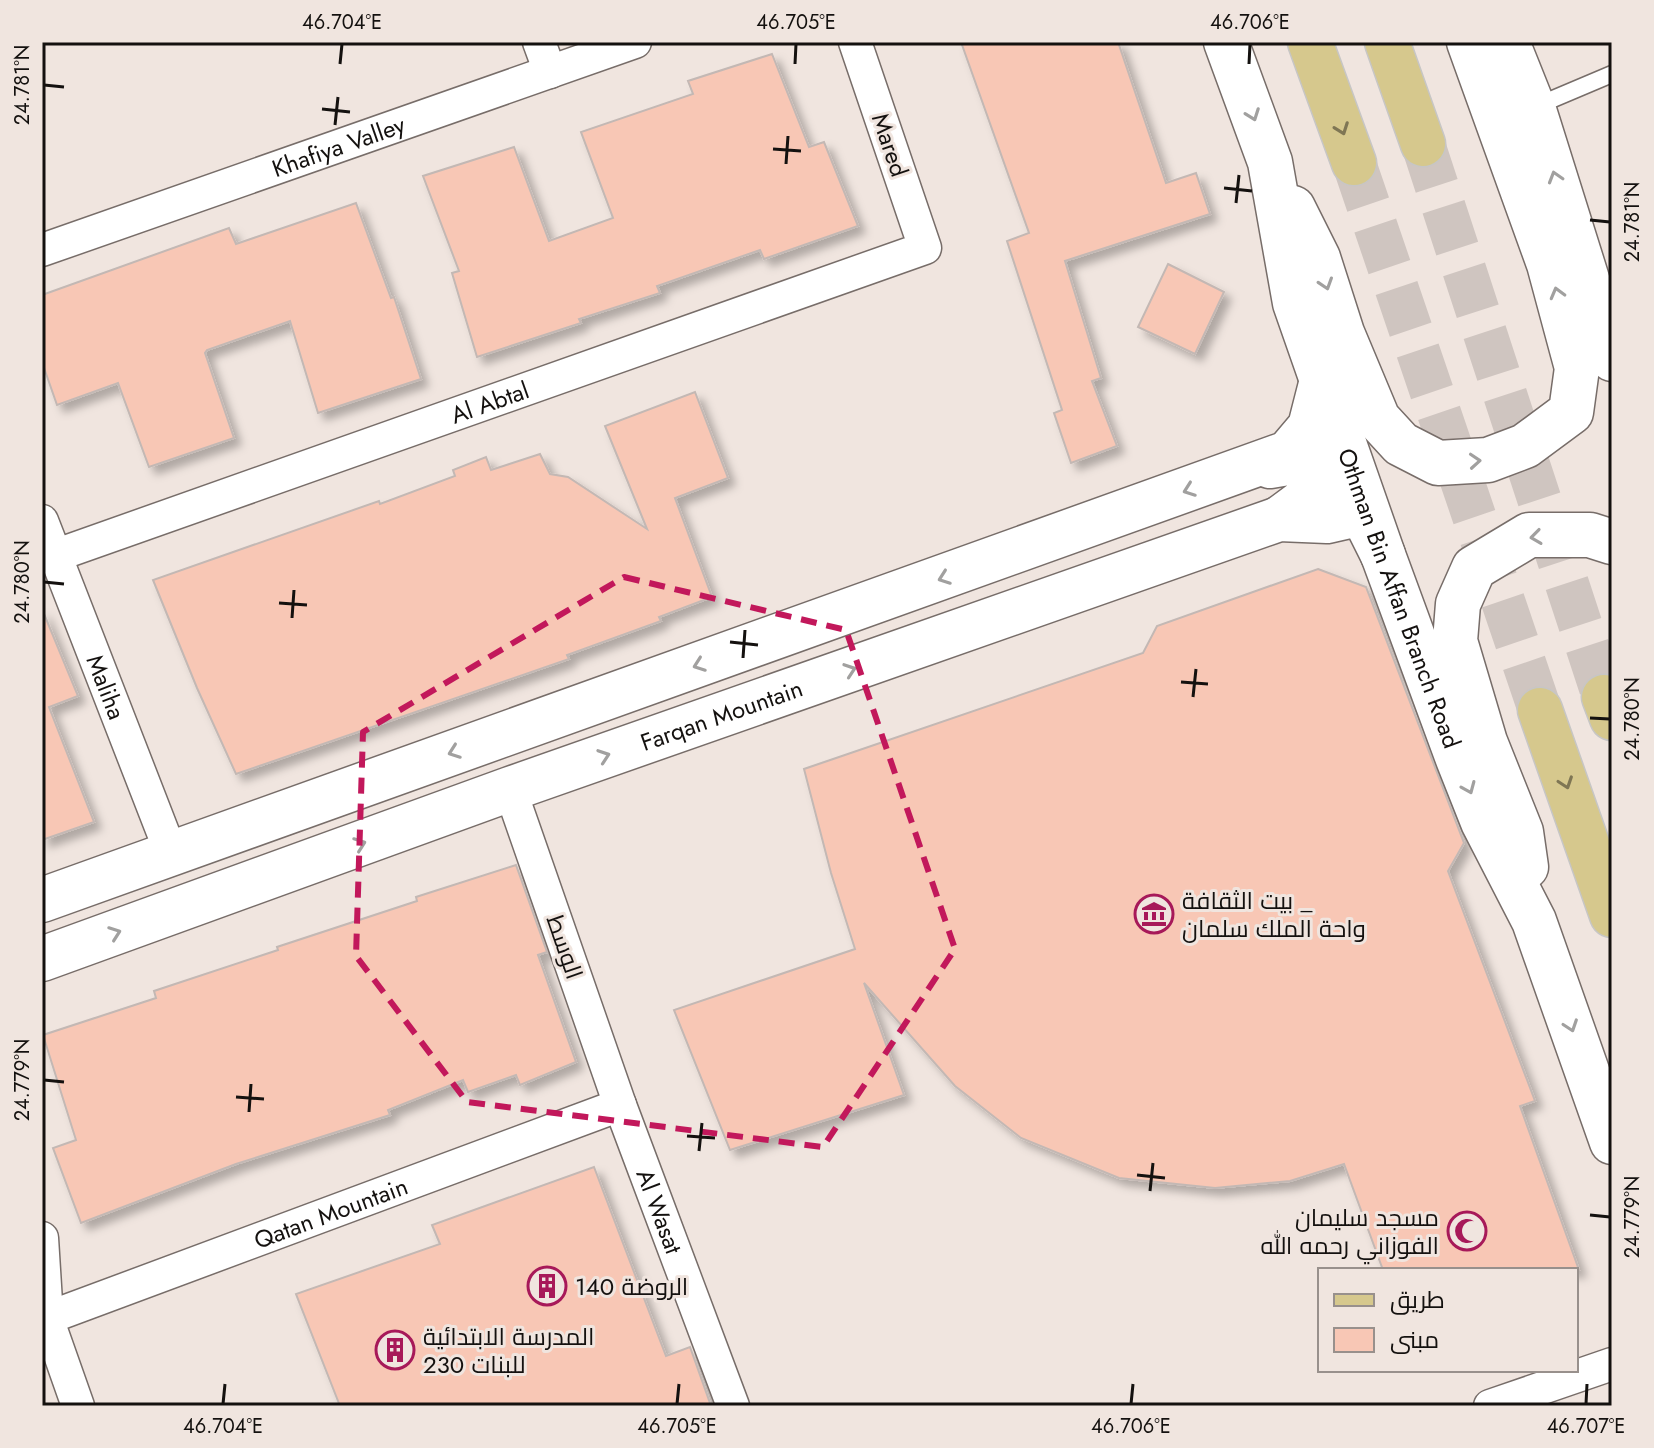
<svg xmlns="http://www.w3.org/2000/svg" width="1654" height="1448" viewBox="0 0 1654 1448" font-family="Jost,Cairo,sans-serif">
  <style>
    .building { fill: #f8c7b5; stroke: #c3b8b4; stroke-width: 2; filter: url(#shadow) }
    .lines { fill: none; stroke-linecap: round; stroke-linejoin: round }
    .primary-tunnel { stroke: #cfc5c0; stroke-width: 44; stroke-dasharray: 44 22; stroke-linecap: butt }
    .lane-casing { stroke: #776d69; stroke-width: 19 }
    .street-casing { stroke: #776d69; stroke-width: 35 }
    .secondary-casing { stroke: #776d69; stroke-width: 47 }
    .primary-casing { stroke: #c7c6c5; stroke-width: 47 }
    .lane { stroke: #fff; stroke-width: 16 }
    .street { stroke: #fff; stroke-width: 32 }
    .secondary { stroke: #fff; stroke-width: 44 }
    .primary { stroke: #d6c88d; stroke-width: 44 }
    .oneway { stroke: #a1a09f }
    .oneway2 { stroke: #7f7654 }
    .marked { fill: none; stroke: #c2185b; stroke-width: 6; stroke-dasharray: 16 10; stroke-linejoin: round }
    .ticks { fill: none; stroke: #14110f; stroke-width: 3 }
    .labels { text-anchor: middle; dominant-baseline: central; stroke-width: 6; stroke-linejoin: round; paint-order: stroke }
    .street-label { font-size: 24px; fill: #14110f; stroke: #f0e5df }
    .poi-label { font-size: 24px; fill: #14110f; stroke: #f0e5df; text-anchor: start }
    .neatline { fill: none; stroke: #14110f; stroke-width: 3 }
    .ticks-label { font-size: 20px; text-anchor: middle; fill: #14110f }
  </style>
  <defs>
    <filter id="shadow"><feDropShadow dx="7" dy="7" stdDeviation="4" flood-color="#0004"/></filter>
  </defs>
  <rect width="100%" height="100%" fill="#f0e5df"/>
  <path class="building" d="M961 42H1118L1166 183 1196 173 1210 214 1065 261 1101 378 1092 381 1117 446 1071 463 1054 413 1062 410 1007 241 1029 233Z
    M772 54 809 147 824 142 858 226 764 259 760 250 657 286 660 293 579 319 581 323 477 357 452 273 459 271 423 176 514 147 549 241 613 218 581 132 693 94 688 81Z
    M356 203 391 298 394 297 421 379 318 413 290 321 207 350 205 353 234 438 149 467 118 383 57 405 42 362V295L229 228 236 244Z
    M1168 264 1224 292 1195 354 1138 327Z
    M695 392 728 478 675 498 712 597 659 617 661 621 567 655 569 659 236 774 197 688 153 580 379 501 380 504 455 476 453 470 486 457 491 470 540 454 550 474 568 477 647 529 605 426Z
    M1318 569 1366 587 1464 843 1448 871 1535 1101 1520 1106 1579 1270H1383L1344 1164 1290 1181 1215 1188 1119 1178 1021 1138 955 1086 864 983 904 1095 730 1150 674 1010 855 949 831 873 804 769 1143 653 1157 626Z
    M42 609 78 696 49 707 94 822 42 840Z
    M516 865 547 952 538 955 576 1062 520 1085 516 1075 468 1092 463 1080 388 1110 390 1115 236 1164 81 1223 53 1148 76 1140 43 1035 156 998 154 991 278 950 277 947 417 901 416 897Z
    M594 1167 666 1356 690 1347 711 1406H340L296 1294 440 1244 432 1225Z"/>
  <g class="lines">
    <path class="primary-tunnel" d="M1423 144 1604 697
      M1354 163 1540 710"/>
    <defs>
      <path id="lane" d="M1534 107 1612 74"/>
      <g id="street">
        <path d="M539 42 550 72"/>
        <path id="s1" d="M42 250 635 42"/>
        <path id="s2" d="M42 521 171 853"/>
        <path id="s3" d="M54 556 925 248 855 42"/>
        <path id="s4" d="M510 789 620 1105 733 1406"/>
        <path d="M42 1238 47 1318 78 1406"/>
        <path id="s5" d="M42 1320 620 1105"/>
        <path d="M1490 1406 1612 1364"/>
      </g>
      <g id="secondary">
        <path id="s6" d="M1226 42 1270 162 1295 303 1383 555 1458 759 1483 822 1534 921 1612 1142"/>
        <path d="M1507 42 1533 107 1612 359"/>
        <path d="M1293 208 1318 258 1342 333 1378 419 1401 444 1438 463 1488 460 1525 446 1571 412 1577 368 1549 264 1469 42"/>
        <path d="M1270 466 1317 458 1325 485 1279 519"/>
        <path d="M1526 867 1521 832 1485 742 1455 641 1458 604 1474 568 1529 535H1590L1612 542"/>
        <path d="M42 900 1288 453 1310 427 1322 380"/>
        <path id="s7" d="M42 959 510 789 1279 519 1327 521 1362 513 1383 555"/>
      </g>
      <path id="primary" d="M1310 42 1354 163
        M1387 42 1423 144
        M1604 697 1612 718
        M1540 710 1612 915"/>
    </defs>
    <use href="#lane" class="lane-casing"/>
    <use href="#street" class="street-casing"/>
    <use href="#secondary" class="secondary-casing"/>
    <use href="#primary" class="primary-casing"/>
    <use href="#lane" class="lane"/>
    <use href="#street" class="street"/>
    <use href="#secondary" class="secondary"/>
    <use href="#primary" class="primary"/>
  </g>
  <defs><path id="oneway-chevron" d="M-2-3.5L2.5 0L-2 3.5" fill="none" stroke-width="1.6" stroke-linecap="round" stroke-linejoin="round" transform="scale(2)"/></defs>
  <g class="oneway">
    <use href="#oneway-chevron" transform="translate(1253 115) rotate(70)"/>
    <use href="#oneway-chevron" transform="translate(1555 177) rotate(-107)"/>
    <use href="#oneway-chevron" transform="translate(1326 284) rotate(72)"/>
    <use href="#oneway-chevron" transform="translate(1557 293) rotate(-105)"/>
    <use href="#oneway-chevron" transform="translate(1475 461) rotate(-4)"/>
    <use href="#oneway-chevron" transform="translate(1189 490) rotate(160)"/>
    <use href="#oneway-chevron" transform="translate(1536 537) rotate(172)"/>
    <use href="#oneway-chevron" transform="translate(944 578) rotate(160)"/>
    <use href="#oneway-chevron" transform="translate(699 665) rotate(160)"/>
    <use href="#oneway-chevron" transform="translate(850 670) rotate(-19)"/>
    <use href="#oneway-chevron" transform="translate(454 752) rotate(160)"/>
    <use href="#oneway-chevron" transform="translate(604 756) rotate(-19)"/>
    <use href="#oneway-chevron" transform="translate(1469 788) rotate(67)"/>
    <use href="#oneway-chevron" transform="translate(360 844) rotate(-20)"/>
    <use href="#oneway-chevron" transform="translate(115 933) rotate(-20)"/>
    <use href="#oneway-chevron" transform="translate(1571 1026) rotate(71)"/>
  </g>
  <g class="oneway2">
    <use href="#oneway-chevron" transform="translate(1342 129) rotate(70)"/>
    <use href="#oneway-chevron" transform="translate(1566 783) rotate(71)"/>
  </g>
  <path class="marked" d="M624 577 846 630 955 949 823 1147 467 1102 356 956 363 732Z"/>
  <path class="ticks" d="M340 64 342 44M795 64 796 44M1249 64 1250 44M44 85 64 87M322 109 350 112M335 125 338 97M773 149 801 151M786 164 788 136M1224 188 1252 191M1236 203 1239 175M1590 220 1610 222M44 582 64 584M279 603 307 605M292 618 294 590M730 642 758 645M743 658 745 630M1181 682 1208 684M1193 697 1196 669M1590 718 1610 719M44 1080 64 1082M236 1097 264 1099M249 1112 251 1084M687 1136 715 1138M699 1151 702 1123M1137 1175 1165 1178M1150 1191 1153 1163M1590 1215 1610 1217M223 1404 225 1384M677 1404 679 1384M1131 1404 1133 1384M1586 1404 1587 1384"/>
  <defs>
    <symbol id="museum-ring" viewBox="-11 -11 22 22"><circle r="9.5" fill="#f0e5df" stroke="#a71959" stroke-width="1.5"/><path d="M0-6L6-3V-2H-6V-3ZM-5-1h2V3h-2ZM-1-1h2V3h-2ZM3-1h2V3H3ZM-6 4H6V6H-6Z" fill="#a71959"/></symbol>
    <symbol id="mosque-ring" viewBox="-11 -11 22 22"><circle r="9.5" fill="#f0e5df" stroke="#a71959" stroke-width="1.5"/><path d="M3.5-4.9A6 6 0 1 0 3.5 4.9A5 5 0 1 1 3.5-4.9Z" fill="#a71959"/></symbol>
    <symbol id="building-ring" viewBox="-11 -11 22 22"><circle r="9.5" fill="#f0e5df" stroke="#a71959" stroke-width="1.5"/><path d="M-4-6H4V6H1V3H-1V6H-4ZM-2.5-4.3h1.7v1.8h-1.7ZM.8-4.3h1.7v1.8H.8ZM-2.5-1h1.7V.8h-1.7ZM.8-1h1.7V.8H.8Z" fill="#a71959"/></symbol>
  </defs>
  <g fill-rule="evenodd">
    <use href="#museum-ring" x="1132" y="892" width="44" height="44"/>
    <use href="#mosque-ring" x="1445" y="1209" width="44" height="44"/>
    <use href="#building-ring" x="525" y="1264" width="44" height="44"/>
    <use href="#building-ring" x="373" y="1328" width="44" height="44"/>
  </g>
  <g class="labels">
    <g class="street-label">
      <text transform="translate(890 145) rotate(71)">Mared</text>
      <text stroke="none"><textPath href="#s1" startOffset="314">Khafiya Valley</textPath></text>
      <text stroke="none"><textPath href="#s3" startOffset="462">Al Abtal</textPath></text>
      <text stroke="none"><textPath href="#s6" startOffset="584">Othman Bin Affan Branch Road</textPath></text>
      <text stroke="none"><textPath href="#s2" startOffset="178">Maliha</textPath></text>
      <text stroke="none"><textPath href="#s7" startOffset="722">Farqan Mountain</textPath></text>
      <text transform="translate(565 947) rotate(71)">الوسط</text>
      <text stroke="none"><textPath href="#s4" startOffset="448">Al Wasat</textPath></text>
      <text stroke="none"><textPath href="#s5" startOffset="308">Qatan Mountain</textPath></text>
    </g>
    <g class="poi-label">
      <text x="1182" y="900">بيت الثقافة _<tspan x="1182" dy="28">واحة الملك سلمان</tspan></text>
      <text x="1439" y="1217" text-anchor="end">مسجد سليمان<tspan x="1439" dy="28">الفوزاني رحمه الله</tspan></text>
      <text x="575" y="1286">الروضة 140</text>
      <text x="423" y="1336">المدرسة الابتدائية<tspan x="423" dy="28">230 للبنات</tspan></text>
    </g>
  </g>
  <rect width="1654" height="1448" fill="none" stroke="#f0e5df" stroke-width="88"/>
  <rect x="1318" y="1268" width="260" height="104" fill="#f0e5df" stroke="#98908c" stroke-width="2"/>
  <rect x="1334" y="1294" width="40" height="12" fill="#d6c88d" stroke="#98908c" stroke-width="2"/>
  <text x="1390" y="1308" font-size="24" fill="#14110f">طريق</text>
  <rect x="1334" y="1328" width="40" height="24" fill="#f8c7b5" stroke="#98908c" stroke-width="2"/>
  <text x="1390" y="1348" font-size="24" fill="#14110f">مبنى</text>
  <rect x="44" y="44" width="1566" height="1360" class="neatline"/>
  <g class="ticks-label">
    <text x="342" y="29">46.704°E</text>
    <text x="796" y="29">46.705°E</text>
    <text x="1250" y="29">46.706°E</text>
    <text transform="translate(22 85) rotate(-90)" y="7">24.781°N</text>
    <text transform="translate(1632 222) rotate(-90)" y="7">24.781°N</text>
    <text transform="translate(22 582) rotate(-90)" y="7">24.780°N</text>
    <text transform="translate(1632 719) rotate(-90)" y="7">24.780°N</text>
    <text transform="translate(22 1080) rotate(-90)" y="7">24.779°N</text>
    <text transform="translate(1632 1217) rotate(-90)" y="7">24.779°N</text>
    <text x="223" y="1433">46.704°E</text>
    <text x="677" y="1433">46.705°E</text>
    <text x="1131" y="1433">46.706°E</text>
    <text x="1586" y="1433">46.707°E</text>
  </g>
</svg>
